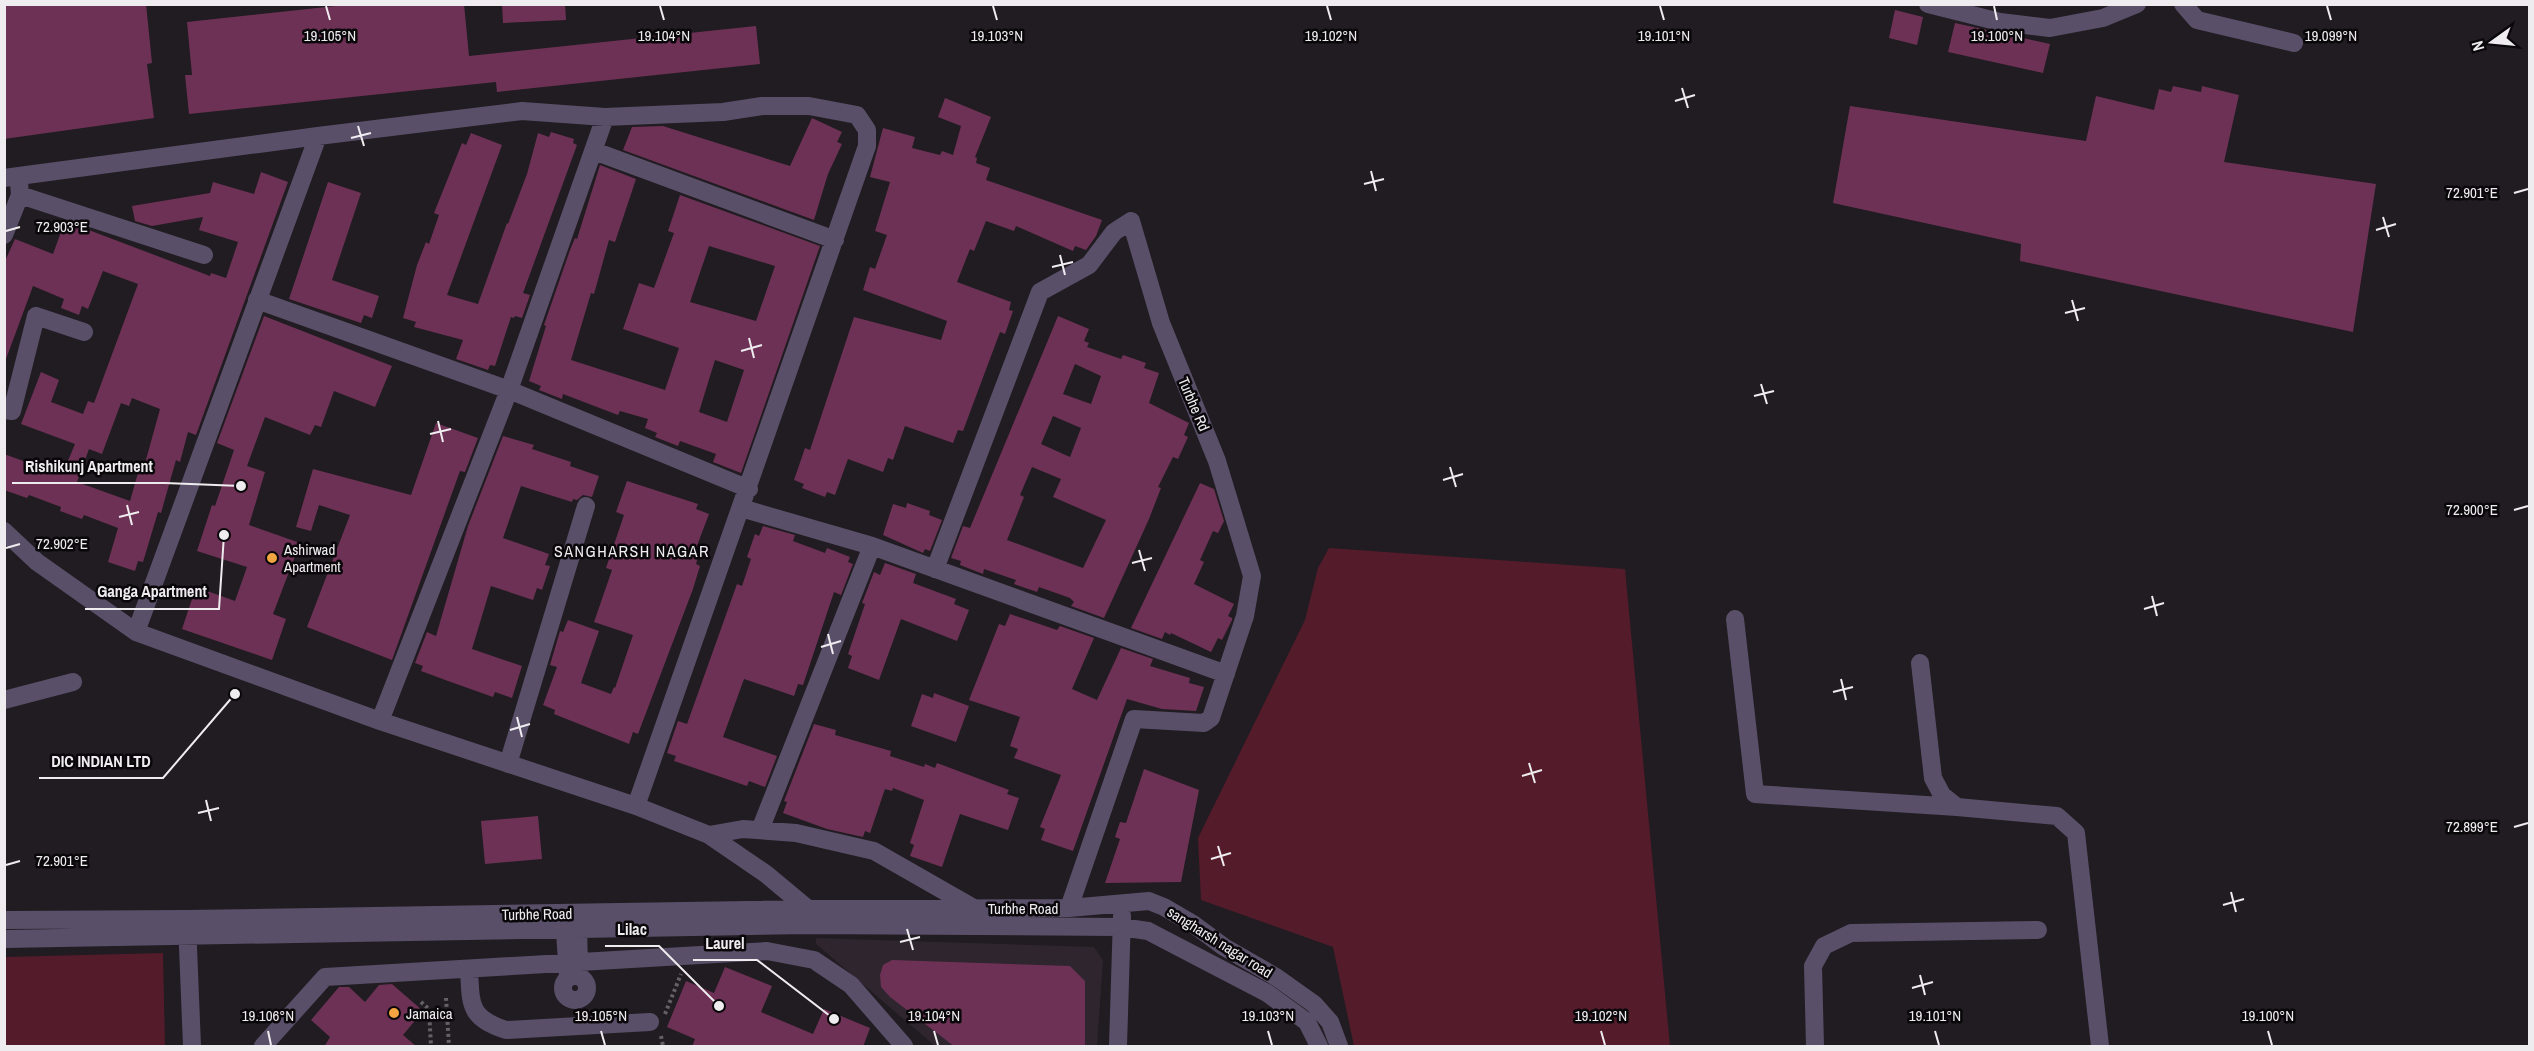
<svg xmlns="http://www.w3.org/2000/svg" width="2534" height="1051" viewBox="0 0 2534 1051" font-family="'Archivo Narrow',sans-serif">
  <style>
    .built { fill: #2e252e }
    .green { fill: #541b2b }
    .building { fill: #6d3155; fill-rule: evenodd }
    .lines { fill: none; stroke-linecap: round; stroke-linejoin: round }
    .path { stroke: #646065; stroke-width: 4; stroke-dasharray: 3 3; stroke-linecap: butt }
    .minor { stroke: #5a4f69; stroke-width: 18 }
    .ticks { fill: none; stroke: #efecef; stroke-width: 2 }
    .poi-dot { fill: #f2a541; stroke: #090709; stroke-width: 2 }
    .labels { text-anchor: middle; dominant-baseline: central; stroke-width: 5; stroke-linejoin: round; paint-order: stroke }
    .street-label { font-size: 15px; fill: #efecef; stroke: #090709 }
    .poi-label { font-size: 15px; fill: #efecef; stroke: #090709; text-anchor: start }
    .neighbourhood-label { font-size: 16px; letter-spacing: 1.5px; fill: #efecef; stroke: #090709 }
    .ticks-label { font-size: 15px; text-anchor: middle; fill: #efecef; stroke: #090709; stroke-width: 5; stroke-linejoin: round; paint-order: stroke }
    .leader { fill: none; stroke: #efecef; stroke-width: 2 }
    .callout-dot { fill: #efecef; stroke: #090709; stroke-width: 2 }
    .callout-label { font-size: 16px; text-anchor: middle; font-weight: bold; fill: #efecef; stroke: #090709; stroke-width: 5; stroke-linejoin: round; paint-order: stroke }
  </style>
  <rect width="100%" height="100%" fill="#201c21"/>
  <path class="built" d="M816 938 1094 947 1103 960 1097 1046H935L816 944Z"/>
  <path class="green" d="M1329 548 1625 569 1670 1046H1354L1333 947 1201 900 1198 838 1305 620 1318 568Z
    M163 953 165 1046H5V957Z"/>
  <path class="building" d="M4 4H146L152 63 147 64 154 118 4 139Z
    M354 4H464L469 56 756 26 760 64 497 92 496 82 189 114 185 75H192L187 22Z
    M502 4H565L566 20 503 23Z
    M1895 10 1923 17 1917 45 1889 38Z
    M1955 23 2050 44 2043 73 1948 52Z
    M2173 86 2201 92 2202 86 2239 95 2224 162 2376 184 2353 332 2020 261 2021 244 1833 203 1850 106 2086 141 2096 96 2154 110 2159 89 2171 92Z
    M945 98 991 117 975 157 977 158 976 163 990 168 986 180 1102 220 1096 236 1086 250 1075 246 1073 251 1016 226 1014 231 986 221 974 251 970 249 957 282 1011 302 1009 310 1013 311 1005 334 1000 332 963 431 958 430 953 443 905 426 893 460 888 458 883 472 848 459 835 495 827 492 825 497 802 488 804 484 794 480 805 448 810 450 854 317 941 340 947 321 863 290 870 267 875 269 887 235 875 231 890 182 870 177 883 128 915 137 912 148 940 155 942 151 953 155 961 126 938 117Z
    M812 118 842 132 837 142 842 144 828 174 814 220 623 150 632 127 663 126 790 166Z
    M551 132 574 139 573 143 577 145 523 293 530 295 522 318 515 316 514 318 511 317 495 366 490 365 488 370 456 359 463 340 414 327 416 322 403 318 417 265 426 242 429 244 439 215 434 213 462 143 466 145 471 133 502 145 447 295 478 304 507 223 508 224 527 174 538 133 549 137Z
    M600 165 636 179 615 242 609 240 594 294 591 293 571 360 665 390 679 348 623 329 639 283 654 288 674 233 668 231 680 195 820 246 741 473 713 462 716 454 680 441 678 446 655 437 657 433 645 428 648 419 620 411 618 415 563 394 562 399 539 390 541 386 529 381 546 326 544 325 570 250 575 238 577 239ZM709 246 775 266 756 321 690 302ZM715 360 744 370 727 422 699 412Z
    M261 172 288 182 196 435 188 432 180 462 176 460 161 513 158 512 143 562 138 561 135 571 108 562 118 528 84 515 82 519 60 511 61 507 29 495 27 498 4 490V454L62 475 75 444 21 424 41 372 59 380 51 402 83 414 88 401 94 403 138 284 103 271 88 309 82 306 79 315 61 308 64 299 33 286 6 359 4 358V263L15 239 53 254 65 221 210 276 211 273 226 278 238 242 199 230 203 217 152 226 135 221 132 206 210 193 213 182 254 194ZM132 398 160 409 144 467 140 466 130 501 77 482 89 449 102 454 121 403 129 406Z
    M328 182 361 193 332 280 379 296 372 318 364 315 361 323 289 299Z
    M264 316 392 366 375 407 334 391 321 427 315 425 310 435 265 417 247 466 265 472 249 525 300 543 273 614 286 619 272 660 182 629 196 587 235 601 247 567 197 551 212 505 215 506 234 450 217 443Z
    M1058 316 1089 329 1084 341 1089 343 1087 347 1121 359 1123 355 1146 363 1144 368 1159 373 1149 403 1189 423 1184 435 1188 437 1178 459 1173 457 1158 487 1161 488 1149 519 1104 618 1071 606 1074 602 1070 598 1039 587 1037 592 1014 584 1016 580 984 569 983 574 960 565 961 561 951 558 963 526 970 528ZM1075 364 1101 376 1091 404 1063 394ZM1053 416 1081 428 1070 457 1041 444ZM1032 467 1061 479 1053 497 1106 520 1083 568 1007 540 1024 497 1020 495Z
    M436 423 478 438 465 472 460 471 392 660 307 627 350 515 319 505 311 531 296 527 313 469 411 495Z
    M503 436 534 445 532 449 571 462 570 466 599 476 592 497 583 495 577 500 573 499 572 502 521 486 503 538 549 554 545 565 550 566 542 590 537 588 533 600 491 586 472 649 522 666 512 698 495 692 493 697 448 681 421 671 423 666 415 663 427 632 436 636 468 526Z
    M627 481 698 504 696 509 709 514 695 551 699 553 696 564 700 566 693 589 638 734 633 732 629 744 554 714 555 710 543 705 557 667 550 665 560 631 563 632 568 620 599 631 581 683 611 694 614 687 615 688 633 635 594 622 612 570 606 568 624 515 616 512Z
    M1200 483 1214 489 1224 521 1218 533 1213 531 1200 560 1204 562 1194 584 1234 604 1228 616 1232 618V620L1222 640 1218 638 1211 652 1171 633 1170 635 1165 632 1162 639 1131 628Z
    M907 503 930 511 929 515 942 520 930 551 925 549 923 553 883 535 893 504 906 508Z
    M763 526 795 535 793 541 825 553 827 548 850 557 848 562 853 564 841 595 834 592 803 685 798 684 794 696 744 679 723 737 777 756 765 787 749 781 747 786 674 761 676 756 667 753 678 721 687 724 737 584 742 586 751 559 747 557 755 534 759 536Z
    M885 563 916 574 913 583 956 599 954 604 969 610 957 641 901 619 879 680 848 668 852 656 848 654 865 604 862 603 874 572 880 575Z
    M1010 614 1057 630 1060 626 1094 638 1072 689 1097 700 1121 648 1153 659 1150 666 1190 678 1189 683 1204 687 1196 711 1162 709 1127 699 1073 851 1041 840 1045 829 1040 827 1061 775 1014 758 1018 749 1010 746 1020 717 969 700 999 624 1005 626Z
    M934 693 969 706 956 742 911 726 922 694 933 698Z
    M814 724 836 730 835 735 891 751 890 756 924 767 925 764 935 768 937 763 1009 790 1007 794 1019 798 1008 830 960 814 942 867 910 856 914 845 910 843 924 800 893 788 892 791 885 789 870 833 865 831 863 837 827 829 783 813 787 802 784 801Z
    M1144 769 1199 790 1181 882 1105 883 1120 839 1115 837 1120 822 1126 823Z
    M538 816 542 859 485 864 481 821Z
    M892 960 1070 966 1085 981V1047H955L890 997 881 987 880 975 883 965Z
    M725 967 772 986 761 1012 813 1034 824 1009 870 1028 863 1047H692L695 1039 667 1027 686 981 714 993Z
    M392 984 423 1011 403 1035 417 1047H324L330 1037 311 1020 339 987H349L365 1002 379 985Z"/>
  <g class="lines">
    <path class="path" d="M446 998 449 1046
      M421 1002 429 1009 431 1046
      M665 1014 681 974
      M661 1036 663 1046"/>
    <path class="minor" d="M1928 4 2000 22 2050 28 2103 18 2137 4
      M2183 4 2197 20 2294 43
      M594 151 835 240
      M4 178 318 136 522 111 605 117 723 112 762 106H809L857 115 867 130V146L636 806
      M20 195 204 255
      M4 235 20 195 19 182
      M257 300 509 390 749 489
      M4 410 12 411 36 316 84 332
      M741 508 872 546 1226 674
      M4 531 37 562 136 632 380 721 636 806 709 835 766 874 808 909
      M935 569 1040 292 1089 265 1114 232 1131 221 1161 323 1217 461 1252 576 1245 616 1211 718 1204 723 1134 719 1069 908
      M1735 619 1755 794 1957 807
      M136 632 318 136
      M1920 663 1933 778 1942 795 1957 807 2057 816 2076 833 2100 1046
      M4 700 73 682
      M380 721 509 390 605 117
      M508 764 586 506
      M760 830 872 546
      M709 835 743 829 796 833 874 851 972 907
      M564 918 568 975
      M578 919 579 975
      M4 920 187 919 808 909 1069 908 1149 901 1164 907 1193 924 1224 947 1276 977 1314 1004 1330 1022 1339 1046
      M187 922 192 1046
      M4 939 806 925 1121 927 1148 931 1267 993 1307 1022 1319 1046
      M469 969C471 1004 468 1018 506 1030L650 1022
      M563 988a12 12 0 1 1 24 0a12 12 0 1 1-24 0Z
      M263 1046 325 977 767 951 814 960 851 985 904 1046
      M1118 1046 1122 916
      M1815 1046 1813 966 1824 946 1851 933 2038 930"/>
  </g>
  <path class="ticks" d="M326 6 330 20M660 6 664 20M993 6 997 20M1327 6 1331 20M1660 6 1664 20M1994 6 1997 20M2327 6 2331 20M1682 88 1688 108M1675 101 1695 95M358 126 364 146M351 138 371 133M1371 171 1376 191M1364 184 1384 179M2514 193 2528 189M2383 217 2389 237M2376 230 2396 224M6 231 20 227M1060 255 1065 275M1052 267 1073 262M2072 300 2078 321M2065 313 2085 308M749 338 754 358M741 351 762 345M1761 384 1767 404M1754 396 1774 391M438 421 443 442M430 434 451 429M1450 467 1456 487M1443 480 1463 474M127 505 132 525M2514 510 2528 506M119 517 139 512M6 548 20 544M1139 550 1145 571M1132 563 1152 558M2152 596 2157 616M2144 609 2164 603M828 634 833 654M821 647 841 641M1841 679 1846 700M1833 692 1853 687M517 717 522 737M510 730 530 724M1529 763 1535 783M1522 776 1542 770M206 800 211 821M198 813 219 808M2514 827 2528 823M1218 846 1224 866M1211 859 1231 853M6 865 20 861M2231 892 2236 912M2223 905 2244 899M907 929 913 950M900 942 920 937M1920 975 1925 995M1912 988 1933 982M268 1031 271 1045M601 1031 605 1045M934 1031 938 1045M1268 1031 1272 1045M1601 1031 1605 1045M1935 1031 1939 1045M2268 1031 2272 1045"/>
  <g class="poi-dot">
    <circle cx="272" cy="558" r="6"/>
    <circle cx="394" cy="1013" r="6"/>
  </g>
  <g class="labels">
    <g class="street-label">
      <text transform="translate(1194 404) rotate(67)">Turbhe Rd</text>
      <text x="1023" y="908">Turbhe Road</text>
      <text transform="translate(537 914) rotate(-1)">Turbhe Road</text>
      <text transform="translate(1220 942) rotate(32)">sangharsh nagar road</text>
    </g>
    <g class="poi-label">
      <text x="284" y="549">Ashirwad<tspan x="284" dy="17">Apartment</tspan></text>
      <text x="406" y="1013">Jamaica</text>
    </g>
    <g class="neighbourhood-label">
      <text x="632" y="551">SANGHARSH NAGAR</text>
    </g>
  </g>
  <g class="ticks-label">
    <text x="330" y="41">19.105°N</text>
    <text x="664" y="41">19.104°N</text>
    <text x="997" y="41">19.103°N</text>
    <text x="1331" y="41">19.102°N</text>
    <text x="1664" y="41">19.101°N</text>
    <text x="1997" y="41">19.100°N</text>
    <text x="2331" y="41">19.099°N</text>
    <text x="2472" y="198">72.901°E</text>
    <text x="62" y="232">72.903°E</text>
    <text x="2472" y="515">72.900°E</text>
    <text x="62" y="549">72.902°E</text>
    <text x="2472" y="832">72.899°E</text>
    <text x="62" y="866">72.901°E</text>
    <text x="268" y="1021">19.106°N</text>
    <text x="601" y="1021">19.105°N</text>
    <text x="934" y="1021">19.104°N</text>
    <text x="1268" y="1021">19.103°N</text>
    <text x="1601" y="1021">19.102°N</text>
    <text x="1935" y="1021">19.101°N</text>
    <text x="2268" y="1021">19.100°N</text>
  </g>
  <path class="leader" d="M241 486L165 483H12M224 535L219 609H85M235 694L163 778H39M719 1006L659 946H605M834 1019L757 960H693"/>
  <g class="callout-dot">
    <circle cx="241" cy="486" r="6"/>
    <circle cx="224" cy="535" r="6"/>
    <circle cx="235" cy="694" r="6"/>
    <circle cx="719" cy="1006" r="6"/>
    <circle cx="834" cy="1019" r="6"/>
  </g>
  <g class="callout-label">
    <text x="89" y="472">Rishikunj Apartment</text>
    <text x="152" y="597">Ganga Apartment</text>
    <text x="101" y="767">DIC INDIAN LTD</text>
    <text x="632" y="935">Lilac</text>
    <text x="725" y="949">Laurel</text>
  </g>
  <rect width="2534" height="1051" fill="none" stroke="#efecef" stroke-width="12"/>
  <g transform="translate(2492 42) rotate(255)" stroke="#090709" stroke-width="4.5" paint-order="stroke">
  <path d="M0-4.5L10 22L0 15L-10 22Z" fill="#efecef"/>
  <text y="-9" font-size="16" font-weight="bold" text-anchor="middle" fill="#efecef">N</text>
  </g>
</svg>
